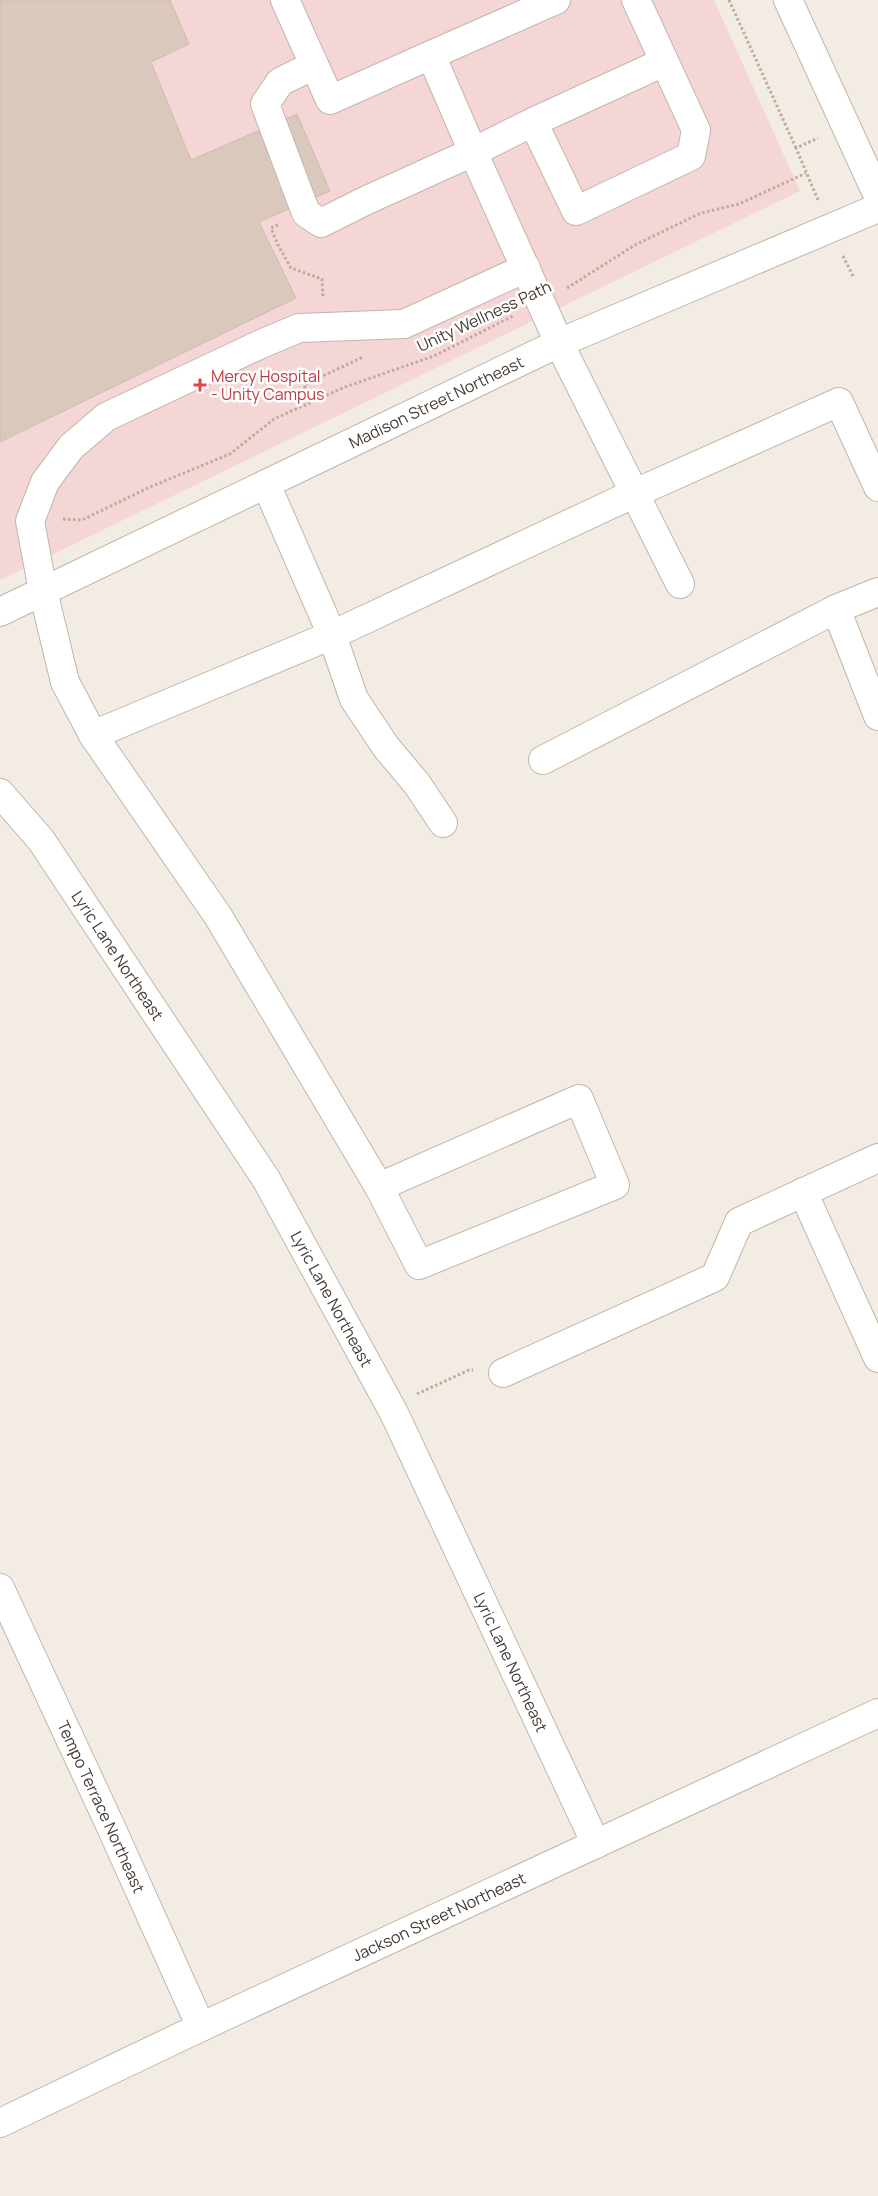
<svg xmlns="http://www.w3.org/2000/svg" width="878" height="2196" viewBox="0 0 878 2196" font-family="Manrope,sans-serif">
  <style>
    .medical { fill: #f5d6d7 }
    .building { fill: #d9c8bb; stroke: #d1bcab }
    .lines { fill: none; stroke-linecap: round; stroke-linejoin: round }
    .minor-casing { stroke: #c2b5a9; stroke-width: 30 }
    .path { stroke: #c2ab96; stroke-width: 3; stroke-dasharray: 2.5 2.5; stroke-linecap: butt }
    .minor { stroke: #fff; stroke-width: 28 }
    .health-dot { fill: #e0444e; stroke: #fff; stroke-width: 2 }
    .labels { text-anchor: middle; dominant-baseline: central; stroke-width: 5; stroke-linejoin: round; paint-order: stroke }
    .street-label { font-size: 16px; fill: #463b33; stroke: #fff }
    .health-label { font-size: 16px; fill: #be3a42; stroke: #fff; text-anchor: start }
  </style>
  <rect width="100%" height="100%" fill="#f3ece4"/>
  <path class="medical" d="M0 0H714L800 191 0 580Z"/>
  <path class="building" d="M0 0H170L189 44 151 62 191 160 297 114 330 191 259 222 296 298 0 442Z"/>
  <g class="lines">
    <defs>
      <g id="minor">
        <path d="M285 0 330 100 431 55 473 152 533 122 576 211 691 156 696 130 636 0"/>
        <path d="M788 0 878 196"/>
        <path d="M431 55 556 0"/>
        <path d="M314 65 280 82 265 104 306 213 321 223 367 200 473 152 559 343 680 584"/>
        <path d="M533 122 664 62"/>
        <path d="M836 609 878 716"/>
        <path id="s1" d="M0 612 559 343 878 208"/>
        <path d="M93 735 332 635 266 484"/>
        <path d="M543 760 836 609 878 592"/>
        <path id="s2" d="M0 793 41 840 266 1179 394 1413 596 1844"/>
        <path d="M443 823 417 784 386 747 354 699 332 635 633 494 839 402 878 487"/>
        <path d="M379 1187 419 1265 615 1185 579 1099 379 1187 218 916 93 735 65 682 43 591 30 521 45 482 71 447 106 417 261 344 299 328 404 324 526 268"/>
        <path d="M803 1192 878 1358"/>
        <path d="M503 1373 715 1277 739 1222 878 1158"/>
        <path id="s3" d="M0 1588 110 1825 201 2027"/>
        <path id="s4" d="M0 2123 201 2027 878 1713"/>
      </g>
    </defs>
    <use href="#minor" class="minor-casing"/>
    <path class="path" d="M729 0 796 148
      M818 200 796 148 818 138
      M278 225 271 228 278 245 291 268 322 279 323 297
      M843 256 853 276
      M567 288 635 245 701 213 739 204 806 173
      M311 402 304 385 363 357
      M63 519 82 520 150 487 230 454 274 419 345 387 434 356 513 316
      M417 1394 469 1370H473"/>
    <use href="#minor" class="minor"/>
  </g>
  <path class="health-dot" d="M197.5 377.5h5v5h5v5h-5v5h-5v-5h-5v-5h5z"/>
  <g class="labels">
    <g class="street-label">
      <text transform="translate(484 316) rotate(-25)">Unity Wellness Path</text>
      <text stroke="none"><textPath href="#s1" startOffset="484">Madison Street Northeast</textPath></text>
      <text stroke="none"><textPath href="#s2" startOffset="201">Lyric Lane Northeast</textPath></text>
      <text stroke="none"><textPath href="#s2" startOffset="606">Lyric Lane Northeast</textPath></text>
      <text stroke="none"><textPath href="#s2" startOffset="1011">Lyric Lane Northeast</textPath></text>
      <text stroke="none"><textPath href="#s3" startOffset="241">Tempo Terrace Northeast</textPath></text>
      <text stroke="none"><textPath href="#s4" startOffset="485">Jackson Street Northeast</textPath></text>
    </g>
    <g class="health-label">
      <text x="211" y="376">Mercy Hospital<tspan x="211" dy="18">- Unity Campus</tspan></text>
    </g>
  </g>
</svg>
